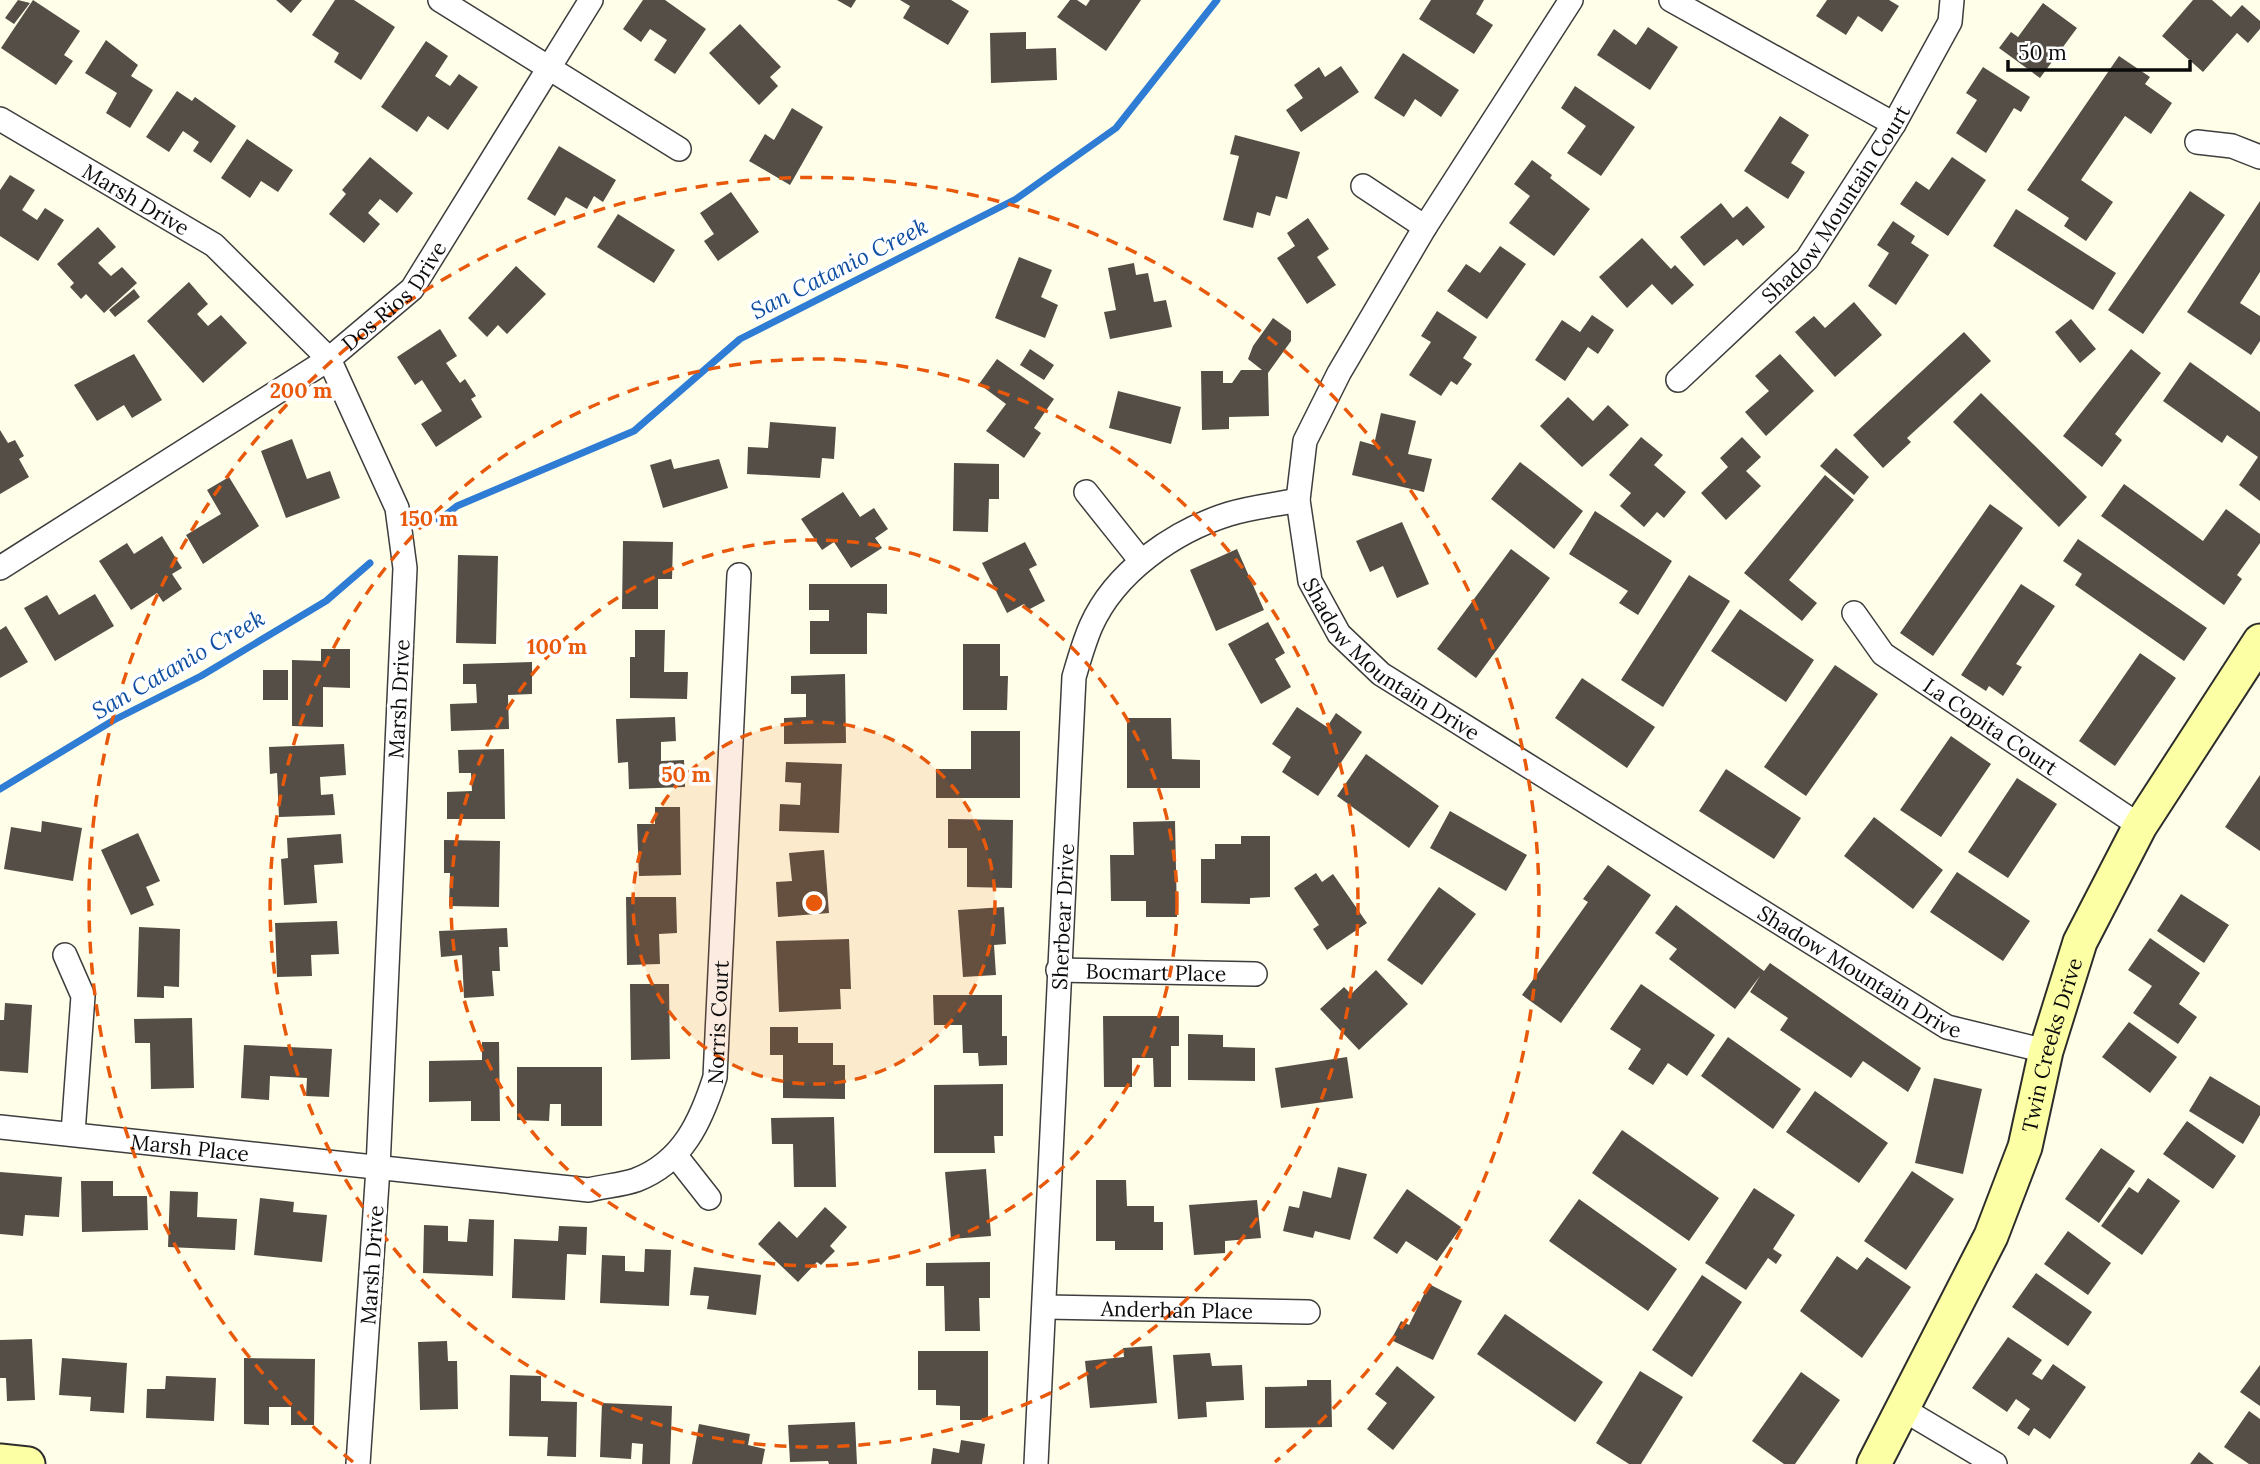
<svg xmlns="http://www.w3.org/2000/svg" width="2260" height="1464" viewBox="0 0 2260 1464" font-family="Lora,serif">
  <style>
    .lines { fill: none; stroke-linecap: round; stroke-linejoin: round }
    .stream { stroke: #2e7cd4; stroke-width: 7 }
    .building { fill: #544e47 }
    .street-casing { stroke: #3e3e3e; stroke-width: 26 }
    .secondary-casing { stroke: #2d2d2d; stroke-width: 37 }
    .street { stroke: #fff; stroke-width: 23 }
    .secondary { stroke: #fdffa4; stroke-width: 33 }
    .ring { fill: none; stroke: #e8590c; stroke-width: 3.5; stroke-dasharray: 12 9 }
    .labels { text-anchor: middle; dominant-baseline: central; stroke-width: 7; stroke-linejoin: round; paint-order: stroke }
    .street-label { font-size: 21px; fill: #0b0b0b; stroke: #fff }
    .water-label { font-size: 23px; font-style: italic; fill: #0f4fa2; stroke: #fff }
    .centre { fill: #e8590c; stroke: #fff; stroke-width: 3.5 }
    .ring-label { font-size: 21px; text-anchor: middle; font-weight: bold; fill: #e8590c; stroke: #fff; stroke-width: 7; stroke-linejoin: round; paint-order: stroke }
  </style>
  <rect width="100%" height="100%" fill="#fffee9"/>
  <g class="lines">
    <path class="stream" d="M439 520 457 506 634 431 740 339 1016 199 1116 128 1217 0
      M0 789 114 720 201 676 326 601 370 563"/>
  </g>
  <path class="building" d="M18 0 30 3 14 24 5 18Z
    M33 0 80 31 64 55 73 61 56 85 1 48Z
    M276 0H302L291 13Z
    M335 0H354L395 27 361 80 334 62 339 53 312 35Z
    M643 0H665L706 29 675 74 654 60 667 40 650 29 641 42 623 29Z
    M837 0H856L851 8Z
    M900 0H951L969 11 948 45 903 18 910 6Z
    M1070 0H1077L1086 6 1090 0H1141L1106 51 1057 17Z
    M1431 0H1484L1476 14 1493 25 1474 54 1419 19Z
    M1827 0H1889L1899 6 1882 32 1858 16 1846 35 1816 16Z
    M2193 0H2212L2231 17 2242 5 2260 21V29L2248 43 2237 33 2203 72 2162 36Z
    M2043 3 2077 28 2040 78 1999 48 2011 32 2018 37Z
    M740 24 781 67 770 77 778 86 759 105 709 53Z
    M1648 27 1678 47 1650 90 1597 55 1614 29 1636 45Z
    M1026 32V49L1056 48 1057 80 991 83 990 33Z
    M106 40 138 65 131 76 153 90 130 128 106 113 117 93 85 73Z
    M426 41 448 56 435 76 450 86 459 74 478 87 448 130 428 116 417 132 381 107Z
    M1403 53 1459 90 1441 117 1415 99 1404 117 1374 98Z
    M2119 56 2150 77 2145 84 2172 103 2151 134 2125 116 2081 180 2113 202 2086 241 2064 226 2069 218 2027 190Z
    M1341 66 1359 92 1301 132 1286 110 1303 98 1294 85 1319 67 1325 77Z
    M1983 67 2030 97 2021 112 2014 108 1986 153 1956 133 1977 100 1966 93Z
    M1575 86 1635 127 1601 176 1567 153 1586 126 1561 108Z
    M177 91 192 101 195 97 236 126 211 163 193 151 199 142 183 131 169 152 146 137Z
    M792 108 823 127 790 185 749 161 765 134 774 140Z
    M1780 116 1809 135 1791 163 1805 172 1788 199 1744 171Z
    M1235 135 1300 152 1287 199 1276 196 1270 216 1257 212 1253 228 1223 220 1239 156 1230 154Z
    M247 139 293 170 278 192 261 181 250 198 221 178Z
    M559 146 616 180 603 202 594 196 587 209 566 197 555 216 527 199Z
    M370 157 413 193 397 213 380 199 368 213 380 224 364 243 329 214 346 194 342 190Z
    M1952 157 1986 180 1948 236 1900 204 1916 181 1929 190Z
    M1532 160 1552 175 1550 178 1590 209 1554 256 1509 223 1530 196 1514 184Z
    M10 175 35 190 22 210 37 220 45 208 64 220 38 261 0 236V190Z
    M2190 191 2225 215 2143 334 2108 310Z
    M731 192 759 232 718 261 704 241 714 234 700 213Z
    M2260 201V272L2240 303 2260 316V341L2251 355 2187 312Z
    M1721 203 1733 218 1747 206 1765 227 1743 246 1737 239 1704 266 1680 237Z
    M2016 209 2116 273 2093 310 1993 246Z
    M618 214 675 250 654 283 597 247Z
    M1308 218 1329 249 1317 257 1336 285 1307 304 1277 258 1295 246 1287 233Z
    M1893 221 1915 236 1911 243 1929 255 1896 305 1868 286 1889 253 1877 245Z
    M98 227 116 247 98 263 111 276 122 267 137 283 104 313 86 294 81 299 70 287 74 283 57 264Z
    M1642 238 1671 269 1675 265 1694 285 1672 305 1652 284 1627 308 1599 277Z
    M1500 246 1526 264 1487 319 1447 291 1466 264 1480 273Z
    M1019 257 1052 270 1041 297 1058 305 1045 338 995 318Z
    M1134 263 1136 275 1148 273 1154 302 1166 300 1172 327 1110 339 1104 312 1116 310 1108 268Z
    M516 266 546 294 507 334 498 325 487 337 468 318Z
    M189 282 208 304 197 314 208 326 221 315 247 343 203 383 147 321Z
    M134 289 140 297 115 317 109 310Z
    M1854 302 1882 335 1835 377 1795 332 1814 316 1825 328Z
    M1437 311 1477 337 1463 358 1472 364 1457 385 1451 381 1441 396 1409 375 1431 342 1421 336Z
    M1592 315 1614 330 1598 354 1588 347 1565 381 1535 360 1562 320 1580 332Z
    M1273 318 1291 331V341L1268 373 1269 416 1229 417V429L1202 430 1201 371H1223V383H1232L1241 370H1262L1248 359 1253 346Z
    M2071 319 2096 349 2080 363 2055 332Z
    M440 329 457 356 446 363 460 383 465 379 476 396 471 399 482 417 436 447 421 424 442 411 422 380 415 385 397 357Z
    M1964 332 1991 361 1907 438 1911 442 1883 468 1853 435Z
    M1030 349 1054 365 1044 380 1020 365Z
    M2131 349 2161 373 2115 434 2122 440 2102 467 2063 436Z
    M134 354 162 400 132 418 124 405 97 421 74 385Z
    M1780 354 1814 391 1766 436 1745 412 1769 391 1755 376Z
    M997 359 1054 399 1034 428 1041 433 1024 458 986 431 1006 404 979 384Z
    M2190 362 2260 412V501L2239 485 2258 457 2227 435 2222 443 2163 401Z
    M1118 391 1181 407 1171 444 1109 428Z
    M1981 393 2087 497 2059 527 1953 422Z
    M1568 397 1593 421 1608 405 1629 425 1582 467 1540 426Z
    M1381 413 1416 421 1408 454 1432 459 1424 492 1352 475 1360 441 1374 445Z
    M770 422 836 427 834 459 822 458 820 478 747 474 748 447 768 448Z
    M0 430 8 443 15 440 24 456 19 459 29 477 0 494Z
    M1641 437 1663 455 1654 465 1686 492 1664 518 1657 512 1644 527 1620 506 1631 493 1609 475Z
    M1742 437 1761 457 1746 471 1761 486 1726 520 1701 493 1728 467 1720 458Z
    M292 439 307 479 330 471 340 498 286 518 261 451Z
    M1836 448 1869 477 1854 495 1820 466Z
    M671 459 674 469 719 459 728 488 663 508 650 465Z
    M1520 462 1583 511 1554 549 1491 499Z
    M954 463 999 464V499H989L988 532 953 531Z
    M1825 475 1854 500 1789 580 1817 603 1802 621 1744 573Z
    M229 477 259 526 203 564 186 535 221 514 207 490Z
    M2124 484 2203 541 2226 509 2260 534V543L2237 575 2242 579 2224 605 2101 516Z
    M843 492 860 517 874 508 888 529 875 538 882 548 851 568 834 542 822 550 801 519Z
    M1990 504 2023 528 1933 656 1900 633Z
    M1595 511 1672 561 1638 615 1619 603 1628 591 1569 554Z
    M1402 522 1429 584 1397 598 1383 566 1370 572 1356 541Z
    M162 536 182 568 172 574 182 589 163 602 157 593 131 610 99 561 127 543 134 554Z
    M2078 539 2207 628 2184 661 2075 585 2082 574 2063 561Z
    M623 541 673 542 672 579H658V609H622Z
    M1025 542 1037 565 1029 569 1045 601 1028 610 1024 604 1007 613 982 563Z
    M1237 549 1264 610 1216 631 1190 570Z
    M1511 549 1550 578 1476 678 1437 649Z
    M458 555 498 556 496 644 456 643Z
    M1689 575 1730 601 1663 707 1621 680Z
    M809 584H887V614L867 613V654H810V621H829V610H809Z
    M2021 584 2055 606 2016 664 2022 667 2003 696 1989 686 1986 691 1961 675Z
    M95 594 114 626 55 661 24 608 47 595 59 615Z
    M1740 609 1814 660 1786 702 1711 651Z
    M1268 622 1285 653 1275 659 1291 687 1261 704 1228 644Z
    M6 626 28 662 0 678V630Z
    M635 630H665L664 672H688L687 699 630 698V657H635Z
    M963 644H1000V676H1008L1007 710H963Z
    M321 649H350V688L323 687V727L292 726V660L321 661Z
    M2140 653 2176 678 2115 766 2079 741Z
    M532 662V694L508 695 509 729 451 731 450 704 477 703 476 684H463V664Z
    M1835 665 1878 694 1806 796 1764 767Z
    M263 670H288V700H263Z
    M845 674 846 743 784 744V718L806 717V694H791V676Z
    M1582 678 1655 727 1627 768 1555 718Z
    M1297 707 1327 727 1336 713 1362 732 1318 796 1282 772 1291 757 1272 744Z
    M675 717 676 741 661 742V761L684 760 685 787 629 789 628 762 618 763 616 719Z
    M1127 718H1171L1172 759 1200 760V788H1127Z
    M971 731H1020V798H936V769H971Z
    M1951 736 1991 764 1941 837 1900 810Z
    M344 744 346 775 320 777 321 795 333 794 335 815 279 817 277 773 270 774 269 747Z
    M504 749 505 819H447V792L472 791 471 773H459L458 750Z
    M1366 754 1439 806 1409 848 1337 796Z
    M786 762 842 764 839 833 779 831 780 804 800 805 801 783 785 782Z
    M1726 769 1801 818 1774 859 1699 811Z
    M2260 775V851L2225 827Z
    M2017 778 2057 804 2008 878 1968 852Z
    M655 807H680L681 875 639 876 637 824H655Z
    M1450 811 1527 855 1506 891 1430 848Z
    M1874 817 1943 870 1913 909 1844 856Z
    M948 819 1013 820 1012 888 967 887V848H948Z
    M42 821 82 828 73 881 4 869 11 827 41 832Z
    M1175 821 1177 917H1146V901H1111L1110 855H1134L1133 822Z
    M138 833 160 881 146 887 154 905 131 915 101 850Z
    M341 834 343 863 314 865 317 903 284 905 281 859 288 858 287 838Z
    M1241 836H1270V897L1250 898V904L1201 903V859H1215V844H1241Z
    M444 840 500 841 499 907 449 906 450 873H444Z
    M824 850 829 913 778 917 776 882 792 881 789 853Z
    M1608 865 1651 895 1561 1023 1522 995 1588 902 1583 899Z
    M1957 872 2030 921 2003 961 1930 912Z
    M1316 873 1322 882 1333 874 1367 923 1327 950 1313 929 1319 925 1294 888Z
    M1439 887 1476 914 1422 985 1387 960Z
    M2181 894 2229 925 2204 963 2157 931Z
    M626 897H676L677 933 659 934 660 964 627 965Z
    M1676 905 1764 971 1770 963 1921 1068 1908 1092 1863 1061 1851 1078 1780 1030 1788 1018 1750 992 1760 976 1735 1009 1669 959 1677 949 1655 933Z
    M1004 907 1006 944 994 945 996 975 963 977 958 910Z
    M337 921 339 954 311 955 312 976 277 977 275 923Z
    M139 927 180 929 179 987 164 986V998L137 997Z
    M507 928 508 947H499L500 971H492L494 996 464 998 462 955 441 957 439 931Z
    M2150 938 2200 973 2179 1004 2197 1017 2178 1044 2133 1013 2152 986 2128 970Z
    M849 939 851 989H840L841 1009 779 1012 776 941Z
    M1376 970 1408 1004 1359 1050 1320 1009 1344 987 1351 994Z
    M630 984H669L670 1059 631 1060Z
    M1641 984 1715 1035 1687 1076 1668 1063 1653 1085 1628 1069 1641 1049 1610 1029Z
    M933 995H1002V1036H1007V1065L979 1066 978 1053H963L962 1025H934Z
    M5 1003 32 1005 28 1073 0 1071V1020H4Z
    M1103 1016H1179V1046H1171V1087H1154L1153 1058H1132V1087H1104Z
    M192 1018 194 1088 151 1089 150 1043H135L134 1019Z
    M2129 1022 2177 1057 2150 1093 2102 1057Z
    M770 1027H798V1043H833V1065H845V1099L783 1098V1055H770Z
    M1188 1034 1223 1035V1047L1255 1048V1081L1188 1080Z
    M1728 1037 1801 1089 1773 1129 1701 1076Z
    M482 1042H499L500 1121H471V1101L429 1102V1061L482 1060Z
    M244 1045 332 1049 329 1097 306 1096 307 1078 270 1076 269 1100 241 1098Z
    M1347 1057 1353 1098 1281 1108 1275 1068Z
    M517 1067H602V1126H561V1104H550L549 1121 517 1120Z
    M2210 1076 2260 1106V1115L2243 1144 2189 1111Z
    M1934 1078 1982 1089 1963 1174 1915 1163Z
    M1003 1084V1136H994L995 1153H934V1085Z
    M1815 1091 1888 1143 1859 1183 1786 1132Z
    M834 1117 836 1187H794L793 1144H772L771 1118Z
    M2187 1121 2236 1156 2213 1189 2163 1154Z
    M1622 1130 1719 1198 1689 1241 1592 1173Z
    M2101 1148 2135 1171 2099 1223 2065 1199Z
    M1338 1167 1367 1174 1350 1240 1315 1231 1313 1238 1283 1231 1289 1206 1299 1208 1303 1191 1331 1198Z
    M986 1169 991 1236 951 1239 945 1172Z
    M1912 1171 1954 1199 1906 1270 1864 1241Z
    M0 1172 62 1177 59 1217 25 1215 23 1236 0 1234Z
    M2148 1178 2180 1201 2142 1255 2101 1226 2129 1187 2138 1193Z
    M1096 1180H1126L1127 1206H1154V1222H1163V1250H1115V1241H1096Z
    M81 1181H113V1196H147L148 1230 82 1232Z
    M1754 1188 1795 1215 1773 1249 1782 1255 1776 1264 1768 1258 1746 1290 1705 1263Z
    M1407 1189 1461 1227 1437 1261 1406 1241 1397 1254 1373 1238Z
    M170 1191 198 1192 197 1217 237 1219 235 1250 168 1247Z
    M260 1198 294 1202 293 1212 327 1215 322 1262 254 1255Z
    M1579 1199 1677 1269 1648 1311 1549 1241Z
    M1257 1200 1261 1238 1225 1241V1253L1194 1255 1189 1205Z
    M825 1207 847 1227 830 1246 835 1251 821 1265 817 1262 798 1282 758 1244 779 1221 797 1238Z
    M469 1219 494 1220 493 1276 423 1273 424 1225 448 1226V1241L467 1242Z
    M559 1226 587 1227 586 1255 567 1254 565 1300 512 1298 514 1239 558 1241Z
    M2068 1231 2111 1263 2088 1295 2044 1264Z
    M645 1249 671 1250 669 1306 600 1303 602 1255 625 1256V1271L644 1272Z
    M1837 1256 1857 1270 1867 1257 1911 1287 1862 1358 1800 1311Z
    M990 1262V1298H979L980 1331H945L944 1286H926V1263Z
    M694 1267 761 1275 756 1315 707 1309 709 1296 690 1295Z
    M2036 1273 2092 1312 2068 1346 2012 1307Z
    M1702 1275 1742 1302 1692 1377 1652 1350Z
    M1429 1284 1462 1301 1433 1360 1391 1340 1401 1321 1409 1325Z
    M1505 1314 1603 1382 1575 1422 1477 1354Z
    M2008 1337 2042 1360 2032 1374 2042 1380 2053 1364 2086 1387 2050 1439 2034 1428 2029 1436 2017 1428 2030 1409 2016 1399 2007 1412 1972 1388Z
    M32 1339 35 1400 7 1401 6 1378H0V1340Z
    M447 1341 448 1361H457L458 1409 420 1410 418 1342Z
    M1152 1346 1157 1403 1090 1408 1085 1361 1124 1357 1123 1348Z
    M918 1351H988V1420H960V1406L936 1405V1390H918Z
    M1210 1353 1212 1366 1242 1365 1244 1400 1206 1402 1207 1417 1178 1419 1173 1355Z
    M62 1358 127 1363 124 1413 90 1411 91 1397 59 1395Z
    M244 1358 315 1359 314 1425H291V1407H269V1425L244 1424Z
    M2260 1365V1406L2240 1392Z
    M1397 1366 1435 1397 1393 1450 1367 1429 1387 1403 1375 1394Z
    M1640 1371 1683 1397 1641 1464H1629L1596 1443Z
    M1801 1372 1840 1400 1795 1464H1784L1752 1441Z
    M510 1375 541 1376V1401L577 1402 576 1457 547 1456 548 1437 509 1436Z
    M166 1376 216 1378 214 1421 146 1418 147 1389H165Z
    M1307 1380H1331L1332 1427 1265 1428V1387L1307 1386Z
    M602 1403 672 1406 670 1464H642L643 1444 632 1443 631 1459 600 1457Z
    M2249 1411 2260 1419V1464H2249L2224 1447Z
    M855 1422 857 1464H829L828 1461 790 1462 788 1425Z
    M699 1424 750 1434 748 1445 765 1449 762 1464H692Z
    M961 1440 985 1444 982 1464H931L933 1448 959 1453Z
    M2199 1452 2214 1464H2190Z"/>
  <g class="lines">
    <defs>
      <g id="street">
        <path d="M440 0 679 149"/>
        <path id="s1" d="M1571 0 1425 227 1339 373 1305 441 1298 500 1310 581 1339 634 1381 674 1947 1027 2046 1051"/>
        <path d="M1671 0 1894 124"/>
        <path id="s2" d="M0 119 214 245 329 359 397 508 405 568 378 1168 358 1464"/>
        <path d="M2197 142 2232 146 2260 157"/>
        <path d="M1363 186 1425 227"/>
        <path id="s3" d="M1678 380 1807 259 1894 124 1950 22 1952 0"/>
        <path d="M1086 492 1141 561"/>
        <path id="s4" d="M0 568 329 359 412 289 591 0"/>
        <path id="s5" d="M1854 613 1883 654 2140 826"/>
        <path d="M65 955 83 996 73 1133"/>
        <path id="s6" d="M1058 970 1255 974"/>
        <path id="s7" d="M0 1127 589 1190C604 1186 622 1185 636 1180 683 1162 701 1121 715 1077L739 575"/>
        <path d="M676 1156 709 1198"/>
        <path id="s8" d="M1046 1307 1308 1312"/>
        <path d="M1901 1408 1995 1464"/>
        <path id="s9" d="M1036 1464 1074 677C1079 660 1084 642 1091 626 1115 572 1174 531 1229 514 1251 507 1275 505 1298 500"/>
      </g>
      <g id="secondary">
        <path d="M0 1461 28 1464"/>
        <path id="s10" d="M1874 1464 1991 1236 2025 1147 2046 1051 2080 942 2140 826 2260 641"/>
      </g>
    </defs>
    <use href="#street" class="street-casing"/>
    <use href="#secondary" class="secondary-casing"/>
    <use href="#street" class="street"/>
    <use href="#secondary" class="secondary"/>
  </g>
  <circle cx="814" cy="903" r="181" fill="#e8590c" fill-opacity=".12"/>
  <g class="ring">
    <circle cx="814" cy="903" r="181"/>
    <circle cx="814" cy="903" r="363"/>
    <circle cx="814" cy="903" r="544"/>
    <path d="M353 1462A725 725 0 1 1 1275 1462"/>
  </g>
  <g class="labels">
    <g class="street-label">
      <text stroke="none"><textPath href="#s2" startOffset="158">Marsh Drive</textPath></text>
      <text stroke="none"><textPath href="#s3" startOffset="238">Shadow Mountain Court</textPath></text>
      <text stroke="none"><textPath href="#s4" startOffset="481">Dos Rios Drive</textPath></text>
      <text stroke="none"><textPath href="#s1" startOffset="772">Shadow Mountain Drive</textPath></text>
      <text transform="translate(399 699) rotate(-87)">Marsh Drive</text>
      <text stroke="none"><textPath href="#s5" startOffset="180">La Copita Court</textPath></text>
      <text stroke="none"><textPath href="#s9" startOffset="548">Sherbear Drive</textPath></text>
      <text stroke="none"><textPath href="#s1" startOffset="1339">Shadow Mountain Drive</textPath></text>
      <text stroke="none"><textPath href="#s6" startOffset="98">Bocmart Place</textPath></text>
      <text stroke="none"><textPath href="#s7" startOffset="830">Norris Court</textPath></text>
      <text stroke="none"><textPath href="#s10" startOffset="457">Twin Creeks Drive</textPath></text>
      <text stroke="none"><textPath href="#s7" startOffset="191">Marsh Place</textPath></text>
      <text transform="translate(372 1265) rotate(-86)">Marsh Drive</text>
      <text stroke="none"><textPath href="#s8" startOffset="131">Anderhan Place</textPath></text>
    </g>
    <g class="water-label">
      <text transform="translate(839 268) rotate(-27)">San Catanio Creek</text>
      <text transform="translate(178 664) rotate(-30)">San Catanio Creek</text>
    </g>
  </g>
  <circle cx="814" cy="903" r="10" class="centre"/>
  <g class="ring-label">
    <text x="301" y="398">200 m</text>
    <text x="429" y="526">150 m</text>
    <text x="557" y="654">100 m</text>
    <text x="686" y="782">50 m</text>
  </g>
  <path d="M2008 60v10h182v-10" fill="none" stroke="#0b0b0b" stroke-width="3.5"/>
  <text x="2018" y="60" font-size="21" fill="#0b0b0b" stroke="#ffffff" stroke-width="5" paint-order="stroke">50 m</text>
</svg>
